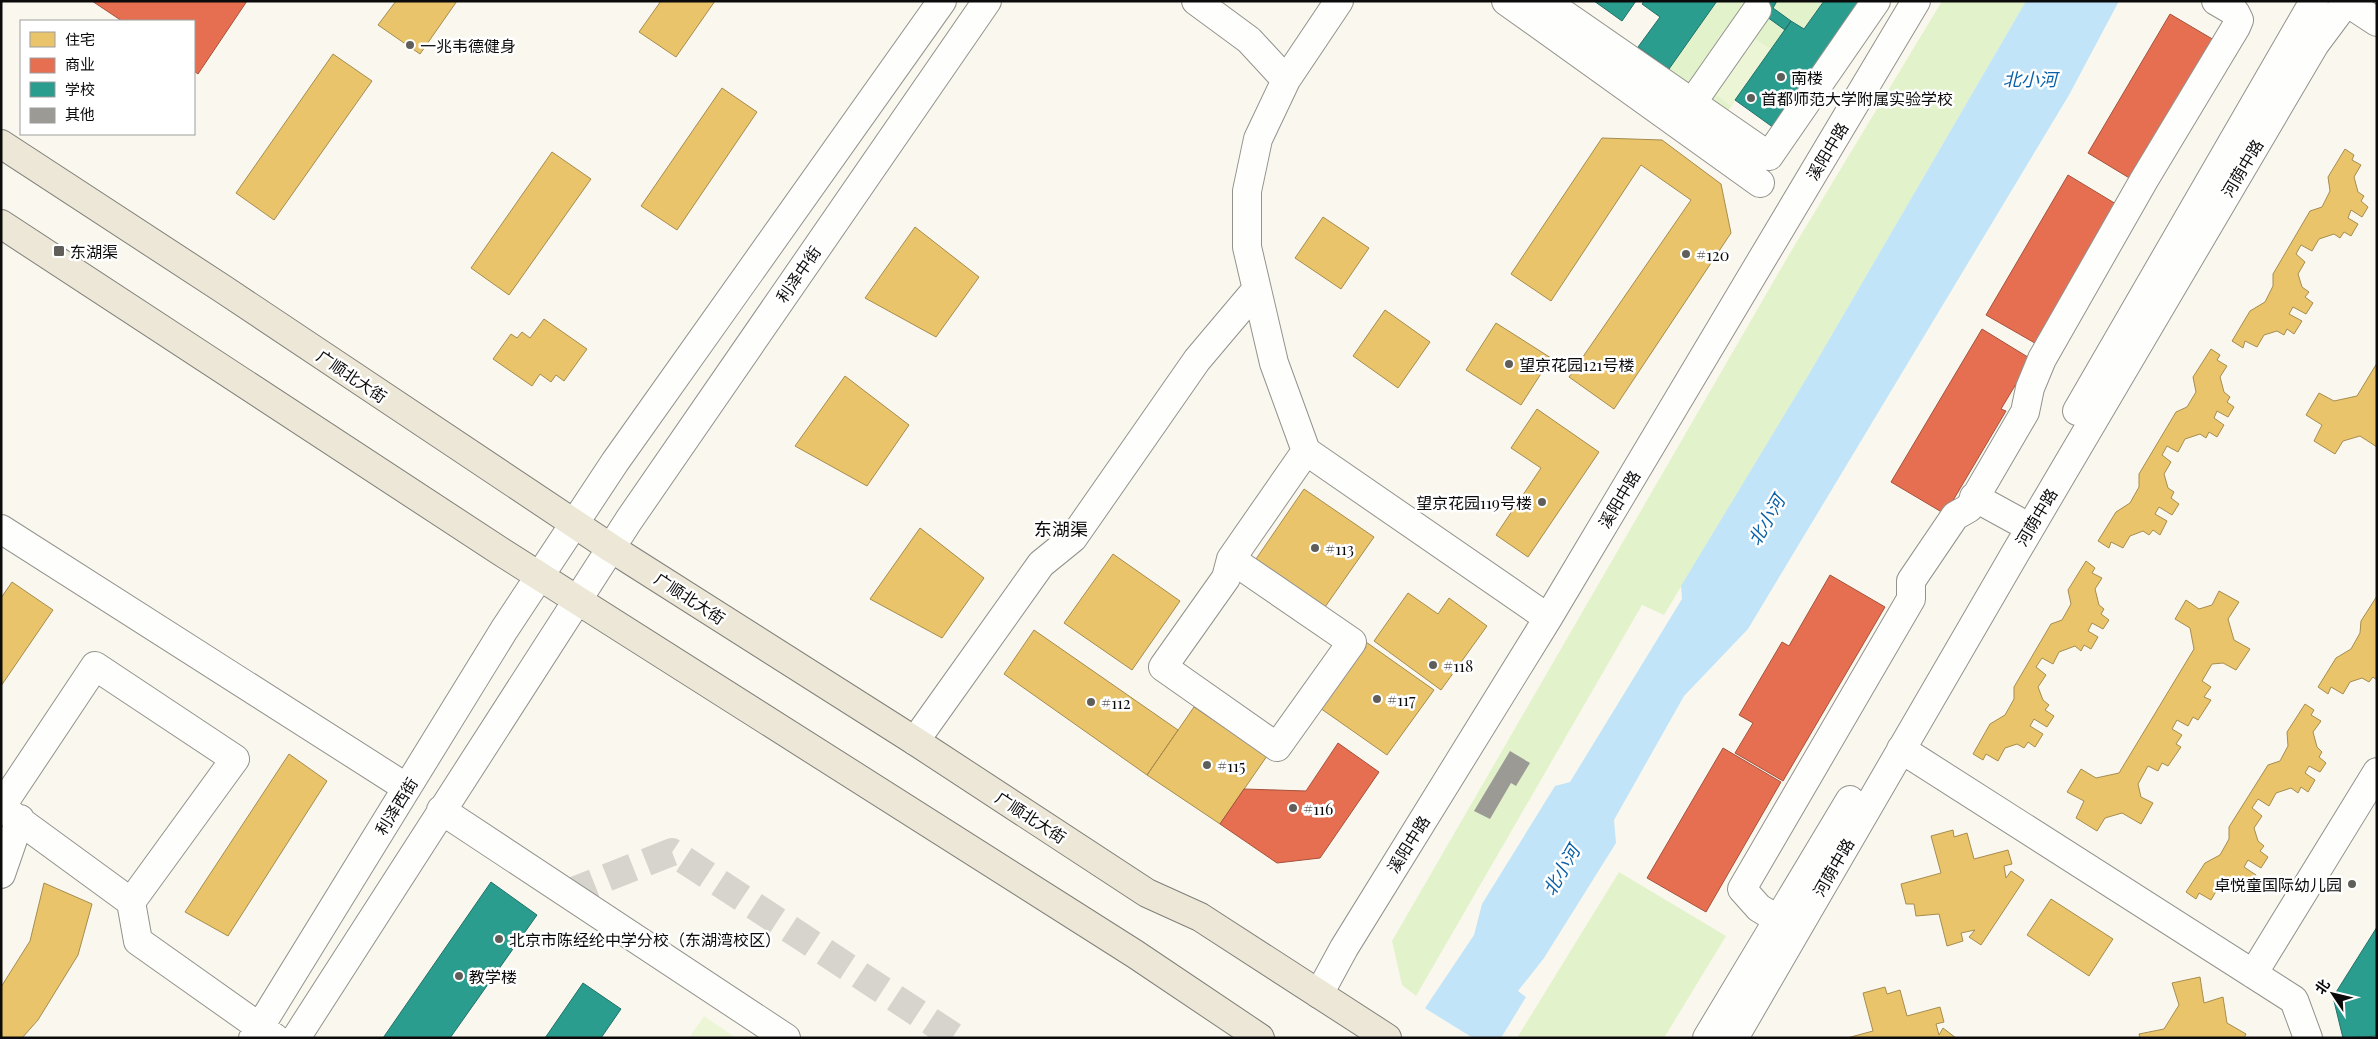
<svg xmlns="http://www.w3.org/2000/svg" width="2378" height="1039" viewBox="0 0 2378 1039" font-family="'Playfair Display','Noto Sans SC',serif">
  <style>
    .green { fill: #e2f2cb }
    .pitch { fill: #ecf5d6 }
    .water { fill: #c1e4f8 }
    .pier { fill: #faf8ee }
    .homes { fill: #e9c46a; stroke: #a68c4e }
    .shops { fill: #e76f51; stroke: #a5513c }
    .schools { fill: #2a9d8f; stroke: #217167 }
    .building { fill: #9c9a94 }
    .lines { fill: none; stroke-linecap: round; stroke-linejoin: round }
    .minor-tunnel { stroke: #d6d4cc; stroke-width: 28; stroke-dasharray: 28 14; stroke-linecap: butt }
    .minor-casing { stroke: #93928d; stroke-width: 30 }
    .major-casing { stroke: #807f7a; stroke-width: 30 }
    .minor { stroke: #fefefc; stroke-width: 28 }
    .major { stroke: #ece7d6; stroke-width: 28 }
    .poi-dot { fill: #5f5e5a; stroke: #fff; stroke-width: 2 }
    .labels { text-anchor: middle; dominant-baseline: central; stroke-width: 5; stroke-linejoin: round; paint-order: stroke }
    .poi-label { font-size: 16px; fill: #0b0b0b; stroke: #fff; text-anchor: start }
    .street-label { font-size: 16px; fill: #0b0b0b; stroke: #fff }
    .water-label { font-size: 18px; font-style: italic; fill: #0960a8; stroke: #fff }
    .neighbourhood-label { font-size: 18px; fill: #0b0b0b; stroke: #fff }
  </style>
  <rect width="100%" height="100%" fill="#faf8ee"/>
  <path class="green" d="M1717 1H1745L1785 30 1728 111 1669 69Z
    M1777 1H1824L1804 29 1773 8Z
    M1942 1H2026L1809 374 1664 615 1642 605 1416 996 1402 985 1392 941 1790 253Z
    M1619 872 1726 936 1664 1038H1517Z"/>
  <path class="pitch" d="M1755 39 1771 49 1731 106 1716 95Z
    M704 1016 736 1038H689Z"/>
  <path class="water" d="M2026 1H2119L2069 95 1748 629 1684 696 1614 820 1616 843 1544 958 1518 991 1526 997 1501 1038H1405L1474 935 1482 904 1555 786 1570 782 1682 599 1681 586 1809 374Z"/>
  <path class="pier" d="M1423 1007 1473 1038H1402Z"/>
  <path class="homes" d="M396 1H457L420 54 378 25Z
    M661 1H715L676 57 639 32Z
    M333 54 372 81 274 220 236 193Z
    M722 88 757 112 677 230 641 206Z
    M1602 138 1662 140 1721 184 1731 233 1614 409 1569 377 1691 200 1641 165 1551 301 1511 274Z
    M2345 149 2354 155 2352 160 2361 165 2354 177 2358 192 2364 196 2361 201 2368 207 2362 217 2351 210 2348 218 2358 224 2351 236 2344 232 2340 238 2334 234 2319 239 2312 251 2301 245 2296 254 2305 262 2298 274 2302 287 2309 292 2305 297 2313 303 2306 314 2293 307 2289 314 2302 321 2294 334 2287 329 2284 335 2277 331 2264 335 2257 347 2245 341 2243 348 2232 341 2250 311 2265 302 2273 286V274L2310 211 2322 207 2330 191 2328 177Z
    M552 152 591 179 509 295 471 268Z
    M1323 217 1369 248 1341 289 1295 258Z
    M915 227 979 277 936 337 865 298Z
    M1385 310 1430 342 1398 388 1353 356Z
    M544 319 587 349 564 381 556 375 551 382 540 374 532 386 493 359 511 334 517 338 522 332 530 338Z
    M1496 323 1551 358 1521 405 1466 370Z
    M2211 349 2220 355 2217 360 2227 366 2220 377 2224 392 2230 397 2227 402 2234 407 2228 417 2217 411 2214 418 2224 425 2217 437 2209 432 2206 438 2200 434 2185 439 2178 452 2167 446 2162 455 2171 462 2164 474 2168 488 2174 492 2171 498 2179 504 2172 515 2159 507 2155 514 2167 521 2160 535 2153 530 2149 535 2143 531 2130 536 2123 548 2111 542 2109 548 2098 541 2116 512 2130 503 2139 487V474L2176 412 2187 407 2196 392 2193 377Z
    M2377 363V447L2360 436 2343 441 2335 454 2314 441 2322 425 2306 415 2319 393 2334 401 2357 396Z
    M845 376 909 425 867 486 795 446Z
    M1537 409 1599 452 1528 557 1496 535 1541 468 1511 448Z
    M1304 489 1374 537 1325 607 1256 559Z
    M920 528 984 578 942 638 870 599Z
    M1113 554 1180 601 1132 670 1064 623Z
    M2086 561 2095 568 2092 573 2102 578 2095 589 2099 605 2104 609 2101 614 2109 620 2103 629 2092 623 2088 631 2098 637 2091 649 2084 645 2081 651 2075 646 2059 652 2053 664 2042 658 2036 667 2046 675 2038 687 2043 700 2049 705 2045 710 2054 716 2047 727 2034 719 2030 726 2043 734 2035 747 2028 742 2024 748 2017 744 2005 748 1998 761 1986 754 1983 760 1973 754 1990 724 2005 715 2014 699V687L2051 624 2062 620 2071 604 2068 590Z
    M12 582 53 610 1 686V598Z
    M2219 591 2239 602 2228 619 2234 640 2250 649 2236 670 2223 663 2212 664 2202 681 2211 687 2204 697 2211 700 2198 720 2193 717 2188 726 2177 720 2172 729 2182 735 2176 744 2181 747 2168 766 2162 763 2158 771 2148 766 2138 784 2141 797 2153 803 2141 824 2122 813 2105 818 2097 831 2076 818 2084 801 2067 792 2081 769 2096 778 2119 773 2194 649 2190 628 2175 619 2186 600 2199 609 2212 605Z
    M1408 593 1438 614 1449 598 1487 626 1441 690 1374 641Z
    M2377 596V680L2373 677 2369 682 2362 678 2350 682 2343 694 2331 687 2328 694 2318 687 2336 658 2351 649 2360 633 2361 621Z
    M1034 630 1178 730 1147 775 1004 674Z
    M1366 642 1434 690 1387 755 1320 708Z
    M2305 704 2314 710 2311 715 2321 721 2313 732 2317 747 2322 752 2319 757 2326 763 2320 772 2309 766 2305 773 2315 780 2308 792 2301 787 2298 793 2291 788 2276 793 2269 806 2258 799 2252 808 2262 816 2254 828 2258 841 2264 846 2260 851 2268 857 2261 868 2248 860 2244 867 2256 875 2248 887 2241 883 2237 888 2231 884 2218 888 2211 900 2199 893 2196 899 2186 892 2205 863 2220 855 2229 839V827L2268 765 2280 761 2288 746 2287 732Z
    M1194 707 1267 756 1220 824 1147 775Z
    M289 754 327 781 228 936 185 912Z
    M1953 830 1954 837 1967 833 1974 859 2008 850 2012 864 2004 866 2006 878 2011 871 2024 880 1981 945 1969 937 1975 930 1961 933 1963 941 1947 946 1939 914 1916 916 1914 904H1906L1901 884 1941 873 1931 836Z
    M44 883 92 904 78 955 38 1020 22 1038H1V987L30 941Z
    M2051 899 2113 939 2089 976 2027 935Z
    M2200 977 2204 1003 2223 997 2227 1023 2246 1034 2244 1038H2140L2139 1034 2164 1029 2179 1005 2172 983Z
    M1885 987 1887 994 1900 990 1907 1016 1940 1007 1944 1022 1936 1024 1939 1035 1943 1028 1956 1038H1847L1873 1031 1863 993Z"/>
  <path class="shops" d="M92 1H247L198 74 194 71V21H122Z
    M2170 14 2214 40 2131 179 2088 153Z
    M2068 175 2121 207 2040 346 1986 315Z
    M1982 329 2031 359 2001 409 2006 411 1945 514 1891 482Z
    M1830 575 1885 607 1783 781 1735 753 1753 723 1739 715 1782 642 1789 646Z
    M1338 743 1379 772 1320 858 1277 863 1220 824 1244 789 1306 791Z
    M1723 748 1781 782 1706 912 1647 878Z"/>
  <path class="schools" d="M1594 1H1636L1622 21Z
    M1644 1H1717L1669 69 1638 47 1660 17 1642 4Z
    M1745 1H1777L1773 8 1791 21 1785 30Z
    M1824 1H1864L1774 128 1735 100 1791 21 1804 29Z
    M491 882 537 915 450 1038H383Z
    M2377 927V1036L2343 1038 2333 997Z
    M583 983 621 1009 601 1038H545Z"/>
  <path class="building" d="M1510 751 1530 763 1516 786 1511 783 1490 819 1474 811Z"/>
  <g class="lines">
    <path class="minor-tunnel" d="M568 893 672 852 956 1038"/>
    <defs>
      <path id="minor" d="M1196 1 1249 40 1286 80
        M1339 1 1286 80 1258 139 1247 191V247L1274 363 1306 451 1548 618
        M1506 1 1760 183
        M1545 1 1769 156 1876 1
        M2345 1 2377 22
        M1692 103 1757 10
        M2077 411 2314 1
        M1974 497 2016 520
        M1 529 407 788
        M1231 559 1352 642 1277 747 1163 667 1226 578 1231 559 1306 451
        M915 741 1041 564 1073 538 1197 360 1256 290
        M1901 749 2294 1000 2308 1038
        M1 807 95 666 235 759 131 902
        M1 807 131 902 138 941 275 1038
        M441 810 786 1038
        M1 874 20 819
        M1779 920 1759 908 1742 889 1911 599V581L1955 516 1969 508 2025 412 2030 388 2042 359 2144 180 2236 27 2239 20 2235 12 2216 1
        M2253 974 2377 772
        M1319 994 1344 948 1548 618 1916 1
        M253 1038 504 630 615 462 942 1
        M296 1038 629 520 987 1
        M1707 1038 1850 800
        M1734 1038 2016 552 2315 44 2347 1"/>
      <path id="major" d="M1 144 223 289 611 548 915 741 1147 893 1200 917 1387 1038
        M1 224 500 551 1135 954 1260 1038"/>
    </defs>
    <use href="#minor" class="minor-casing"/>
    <use href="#major" class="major-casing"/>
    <use href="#minor" class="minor"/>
    <use href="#major" class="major"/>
  </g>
  <g class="poi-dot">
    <circle cx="410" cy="45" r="5"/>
    <circle cx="1781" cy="77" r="5"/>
    <circle cx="1751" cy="98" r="5"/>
    <rect x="53" y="245" width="12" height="12" rx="2.5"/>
    <circle cx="1686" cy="254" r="5"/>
    <circle cx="1509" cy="364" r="5"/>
    <circle cx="1542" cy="502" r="5"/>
    <circle cx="1315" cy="548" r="5"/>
    <circle cx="1433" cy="665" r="5"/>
    <circle cx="1377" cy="699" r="5"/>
    <circle cx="1091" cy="702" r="5"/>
    <circle cx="1207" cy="765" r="5"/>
    <circle cx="1293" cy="808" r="5"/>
    <circle cx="2352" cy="884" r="5"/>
    <circle cx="499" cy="939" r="5"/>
    <circle cx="459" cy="976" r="5"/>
  </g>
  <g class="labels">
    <g class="poi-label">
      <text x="420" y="45">一兆韦德健身</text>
      <text x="1791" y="77">南楼</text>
      <text x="1761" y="98">首都师范大学附属实验学校</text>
      <text x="70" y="251">东湖渠</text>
      <text x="1696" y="254">#120</text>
      <text x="1519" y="364">望京花园121号楼</text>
      <text x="1532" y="502" text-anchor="end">望京花园119号楼</text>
      <text x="1325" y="548">#113</text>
      <text x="1443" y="665">#118</text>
      <text x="1387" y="699">#117</text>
      <text x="1101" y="702">#112</text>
      <text x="1217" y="765">#115</text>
      <text x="1303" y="808">#116</text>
      <text x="2342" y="884" text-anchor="end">卓悦童国际幼儿园</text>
      <text x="509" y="939">北京市陈经纶中学分校（东湖湾校区）</text>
      <text x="469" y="976">教学楼</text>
    </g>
    <g class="street-label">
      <text transform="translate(1827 151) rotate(-59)">溪阳中路</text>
      <text transform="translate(2242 168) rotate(-59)">河荫中路</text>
      <text transform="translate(798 274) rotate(-55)">利泽中街</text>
      <text transform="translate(352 376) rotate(34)">广顺北大街</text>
      <text transform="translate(1619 499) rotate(-59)">溪阳中路</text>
      <text transform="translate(2036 517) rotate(-59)">河荫中路</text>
      <text transform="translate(690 598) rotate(33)">广顺北大街</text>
      <text transform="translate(396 806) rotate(-58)">利泽西街</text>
      <text transform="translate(1031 817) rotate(33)">广顺北大街</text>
      <text transform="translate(1408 844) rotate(-58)">溪阳中路</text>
      <text transform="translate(1833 867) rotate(-60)">河荫中路</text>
    </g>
    <g class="water-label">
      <text x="2030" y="79">北小河</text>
      <text transform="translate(1766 520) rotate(-60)">北小河</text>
      <text transform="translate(1561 870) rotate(-60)">北小河</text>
    </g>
    <g class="neighbourhood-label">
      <text x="1061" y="529">东湖渠</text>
    </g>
  </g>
  <rect width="2378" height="1039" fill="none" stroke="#0b0b0b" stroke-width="5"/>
  <rect x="20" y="20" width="175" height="115" fill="#ffffff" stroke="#9d9d9d"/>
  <rect x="30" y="32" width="25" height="15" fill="#e9c46a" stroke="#9d9d9d"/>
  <text x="65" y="45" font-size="15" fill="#0b0b0b">住宅</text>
  <rect x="30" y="58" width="25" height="15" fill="#e76f51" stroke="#9d9d9d"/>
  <text x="65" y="70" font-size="15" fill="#0b0b0b">商业</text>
  <rect x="30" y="82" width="25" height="15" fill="#2a9d8f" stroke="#9d9d9d"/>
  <text x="65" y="95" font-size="15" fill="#0b0b0b">学校</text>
  <rect x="30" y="108" width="25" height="15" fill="#9c9a94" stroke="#9d9d9d"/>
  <text x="65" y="120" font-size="15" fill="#0b0b0b">其他</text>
  <g transform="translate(2333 994) rotate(305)" stroke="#ffffff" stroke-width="4" paint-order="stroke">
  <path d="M0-4L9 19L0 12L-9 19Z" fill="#0b0b0b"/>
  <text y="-8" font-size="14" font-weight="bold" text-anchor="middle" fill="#0b0b0b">北</text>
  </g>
</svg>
